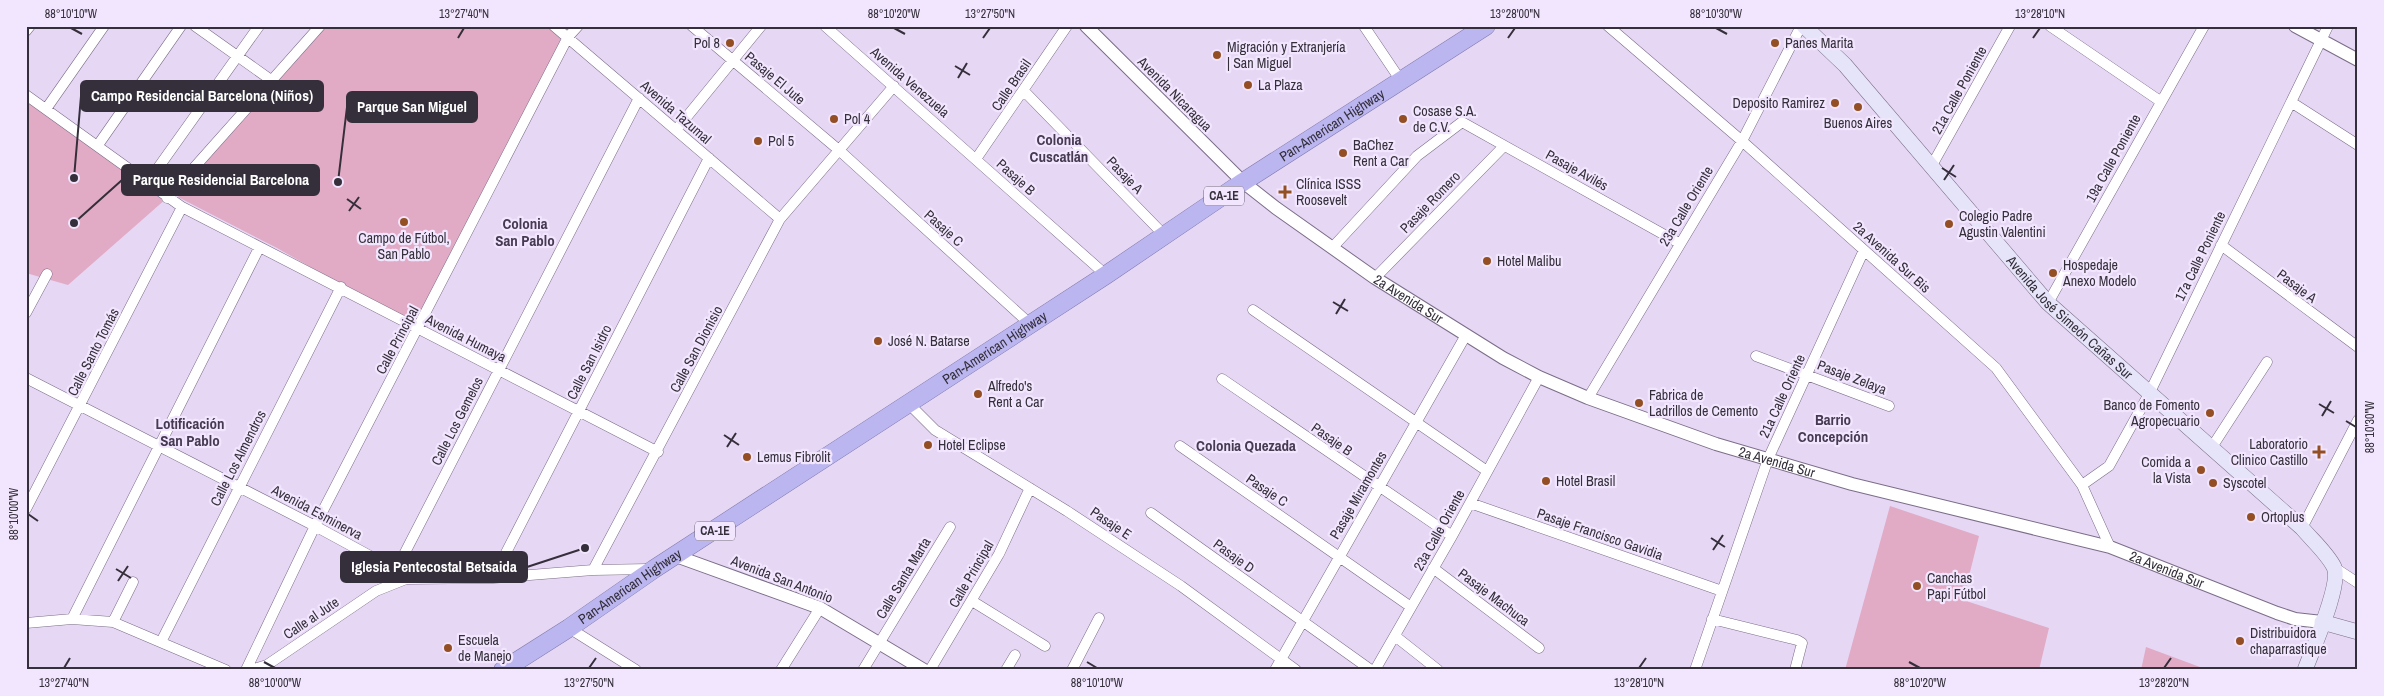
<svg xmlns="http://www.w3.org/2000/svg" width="2384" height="696" viewBox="0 0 2384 696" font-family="'Archivo Narrow',sans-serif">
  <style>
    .green { fill: #e1aac5 }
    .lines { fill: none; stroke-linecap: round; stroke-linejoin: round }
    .minor-casing { stroke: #7b6d88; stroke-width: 11 }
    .tertiary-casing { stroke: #7b6d88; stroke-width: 14 }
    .secondary-casing { stroke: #7b6d88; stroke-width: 16 }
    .trunk-casing { stroke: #817bad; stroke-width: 19 }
    .minor { stroke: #fff; stroke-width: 10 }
    .tertiary { stroke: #fff; stroke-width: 12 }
    .secondary { stroke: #e6e4f9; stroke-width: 15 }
    .trunk { stroke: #bbb6ef; stroke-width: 18 }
    .ticks { fill: none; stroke: #342f3a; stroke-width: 2 }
    .poi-dot { fill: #934e23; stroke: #f2e6fe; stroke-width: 2 }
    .labels { text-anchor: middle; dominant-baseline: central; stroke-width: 4.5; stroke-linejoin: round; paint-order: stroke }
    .shield { fill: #f2e6fe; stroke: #6d6675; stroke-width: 1 }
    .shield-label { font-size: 12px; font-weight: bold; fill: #342f3a }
    .poi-label { font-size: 14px; fill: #342f3a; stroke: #f2e6fe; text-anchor: start }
    .street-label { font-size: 14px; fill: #342f3a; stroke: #f2e6fe }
    .neighbourhood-label { font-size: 15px; font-weight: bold; fill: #463a52; stroke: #f2e6fe }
    .leader { fill: none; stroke: #342f3a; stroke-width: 2 }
    .callout-dot { fill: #342f3a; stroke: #f2e6fe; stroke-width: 2 }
    .callout { fill: #342f3a; stroke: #342f3a; stroke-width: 2 }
    .callout-label { font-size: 15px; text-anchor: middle; font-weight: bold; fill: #fff }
    .neatline { fill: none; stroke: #342f3a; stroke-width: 2 }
    .ticks-label { font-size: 12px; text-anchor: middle; fill: #342f3a }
  </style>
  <rect width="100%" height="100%" fill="#e6d7f5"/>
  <path class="green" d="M322 26H554L568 37 419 329 277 248 178 197 181 193 175 189Z
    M26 95 167 198 68 285 26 273Z
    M1890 506 1979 536 1963 600 2049 628 2039 670H1845Z
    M2146 647 2208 670H2141Z"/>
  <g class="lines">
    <defs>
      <path id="minor" d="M195 26 271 80
        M554 26 780 219
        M692 26 840 151 1030 324
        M825 26 1106 275
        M1364 26 1401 81
        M1608 26 1742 141 1996 368 2082 485 2110 547
        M2050 26 2160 101
        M26 31 30 26
        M1024 91 1165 236
        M26 95 182 207 658 452
        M2291 102 2358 145
        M46 109 104 26
        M676 130 761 26
        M98 145 181 26
        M976 159 1067 26
        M1931 167 2010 26
        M148 182 259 26
        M167 198 320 26
        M2221 245 2358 347
        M1332 248 1417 156 1462 122 1679 243
        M1375 278 1504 146
        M2048 303 2204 26
        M1253 310 1487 471
        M26 313 47 274
        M1756 356 1889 406
        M26 378 315 526 396 570 406 579
        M1222 379 1452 536
        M1588 398 1742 141 1801 26
        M908 403 935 430 1067 511 1181 586 1296 670
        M1180 446 1411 607
        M2212 447 2267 362
        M2082 485 2109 466 2149 394 2328 26
        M1470 503 1722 591
        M26 509 182 207
        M1151 513 1371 670
        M2302 528 2358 420
        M1433 568 1539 648
        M2335 568 2358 583
        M396 570 639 98
        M593 570 780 219 894 86
        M493 578 709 158
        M972 601 1045 646
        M72 619 259 248
        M1712 619 1797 640 1802 643 1795 670
        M113 622 133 582
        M26 623 72 619 113 622 226 670
        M569 628 636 670
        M1395 636 1438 670
        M161 642 341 287
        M246 670 315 526 568 37 578 26
        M251 670 267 665 376 591 406 579 493 578 593 570 649 569
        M781 670 820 608
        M863 670 950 527
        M930 670 999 554 1030 488
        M1006 670 1015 655
        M1072 670 1099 618
        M1275 670 1466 335
        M1375 670 1452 536 1539 377
        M1695 670 1768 459 1864 250"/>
      <g id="tertiary">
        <path id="s1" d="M1086 26 1243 182 1276 208 1375 278 1503 358 1539 377 1588 398 1716 444 1852 484 2110 547 2277 613 2295 619 2322 622"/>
        <path d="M2295 26 2358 60"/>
        <path d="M676 556 820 608 924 670"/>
      </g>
      <g id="secondary">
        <path id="s2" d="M1804 26 1845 65 2048 303 2302 528C2312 540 2327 553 2334 567 2342 584 2312 650 2305 670"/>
        <path d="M2322 622 2358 632"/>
      </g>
      <g id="trunk">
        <path id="s3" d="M503 670 569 628 654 569 1106 275 1243 182 1486 26"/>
      </g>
    </defs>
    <use href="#minor" class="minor-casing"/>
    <use href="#tertiary" class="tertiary-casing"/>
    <use href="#secondary" class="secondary-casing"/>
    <use href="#trunk" class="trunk-casing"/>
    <use href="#minor" class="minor"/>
    <use href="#tertiary" class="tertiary"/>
    <use href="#secondary" class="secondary"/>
    <use href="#trunk" class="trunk"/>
  </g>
  <path class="ticks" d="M71 28 82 34M894 28 905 34M1716 28 1727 34M458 38 464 28M983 38 990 28M1508 38 1515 28M2033 38 2040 28M955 66 970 75M958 78 967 63M1942 168 1956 177M1944 180 1954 165M347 199 361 209M349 211 359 197M1333 302 1348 311M1336 314 1345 299M2319 404 2334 413M2322 416 2331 401M2346 421 2356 427M724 435 739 445M727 447 736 433M28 514 38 521M1711 538 1725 547M1713 550 1723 535M116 569 131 578M118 581 128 566M264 662 275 668M1087 662 1097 668M1909 662 1920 668M64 668 70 658M589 668 596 658M1639 668 1646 658M2164 668 2171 658"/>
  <g class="poi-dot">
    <circle cx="730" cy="43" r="5"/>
    <circle cx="1775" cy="43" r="5"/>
    <circle cx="1217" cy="55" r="5"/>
    <circle cx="1248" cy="85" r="5"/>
    <circle cx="1835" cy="103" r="5"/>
    <circle cx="1858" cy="107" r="5"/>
    <circle cx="834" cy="119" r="5"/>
    <circle cx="1403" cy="119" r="5"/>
    <circle cx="758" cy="141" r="5"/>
    <circle cx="1343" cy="153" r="5"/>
    <path d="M1282.5 184.5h5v5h5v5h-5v5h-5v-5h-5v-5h5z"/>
    <circle cx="404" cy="222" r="5"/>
    <circle cx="1949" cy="224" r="5"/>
    <circle cx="1487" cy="261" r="5"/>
    <circle cx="2053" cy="273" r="5"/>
    <circle cx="878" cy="341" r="5"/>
    <circle cx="978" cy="394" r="5"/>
    <circle cx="1639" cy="403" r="5"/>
    <circle cx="2210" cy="413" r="5"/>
    <circle cx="928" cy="445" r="5"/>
    <path d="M2316.5 444.5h5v5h5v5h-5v5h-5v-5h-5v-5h5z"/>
    <circle cx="747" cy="457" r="5"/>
    <circle cx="2201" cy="470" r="5"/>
    <circle cx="1546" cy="481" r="5"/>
    <circle cx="2213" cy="483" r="5"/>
    <circle cx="2251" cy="517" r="5"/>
    <circle cx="1917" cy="586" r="5"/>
    <circle cx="2240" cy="641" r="5"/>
    <circle cx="448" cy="648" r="5"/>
  </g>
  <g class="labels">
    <g class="shield">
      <rect x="1204" y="186.5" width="40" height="19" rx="4"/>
      <rect x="695" y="521.5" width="40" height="19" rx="4"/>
    </g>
    <g class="shield-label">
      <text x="1224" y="196">CA-1E</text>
      <text x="715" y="531">CA-1E</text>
    </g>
    <g class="poi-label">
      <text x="720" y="43" text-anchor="end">Pol 8</text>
      <text x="1785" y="43">Panes Marita</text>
      <text x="1227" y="47">Migración y Extranjería<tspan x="1227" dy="16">| San Miguel</tspan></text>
      <text x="1258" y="85">La Plaza</text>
      <text x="1825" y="103" text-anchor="end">Deposito Ramirez</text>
      <text x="1413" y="111">Cosase S.A.<tspan x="1413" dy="16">de C.V.</tspan></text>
      <text x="844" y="119">Pol 4</text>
      <text x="1858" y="123" text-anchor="middle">Buenos Aires</text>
      <text x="768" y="141">Pol 5</text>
      <text x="1353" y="145">BaChez<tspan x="1353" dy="16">Rent a Car</tspan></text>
      <text x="1296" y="184">Clínica ISSS<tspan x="1296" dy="16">Roosevelt</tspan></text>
      <text x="1959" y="216">Colegio Padre<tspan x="1959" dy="16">Agustin Valentini</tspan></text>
      <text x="404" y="238" text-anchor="middle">Campo de Fútbol,<tspan x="404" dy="16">San Pablo</tspan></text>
      <text x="1497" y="261">Hotel Malibu</text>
      <text x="2063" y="265">Hospedaje<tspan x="2063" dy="16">Anexo Modelo</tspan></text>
      <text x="888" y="341">José N. Batarse</text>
      <text x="988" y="386">Alfredo's<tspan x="988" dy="16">Rent a Car</tspan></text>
      <text x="1649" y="395">Fabrica de<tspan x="1649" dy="16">Ladrillos de Cemento</tspan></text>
      <text x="2200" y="405" text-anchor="end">Banco de Fomento<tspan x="2200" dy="16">Agropecuario</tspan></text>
      <text x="2308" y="444" text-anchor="end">Laboratorio<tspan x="2308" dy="16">Clinico Castillo</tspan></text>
      <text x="938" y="445">Hotel Eclipse</text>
      <text x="757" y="457">Lemus Fibrolit</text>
      <text x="2191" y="462" text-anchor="end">Comida a<tspan x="2191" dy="16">la Vista</tspan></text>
      <text x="1556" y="481">Hotel Brasil</text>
      <text x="2223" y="483">Syscotel</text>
      <text x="2261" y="517">Ortoplus</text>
      <text x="1927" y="578">Canchas<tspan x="1927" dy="16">Papi Fútbol</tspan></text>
      <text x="2250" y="633">Distribuidora<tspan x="2250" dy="16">chaparrastique</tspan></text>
      <text x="458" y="640">Escuela<tspan x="458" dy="16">de Manejo</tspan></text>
    </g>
    <g class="street-label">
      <text transform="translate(775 78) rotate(40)">Pasaje El Jute</text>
      <text transform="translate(910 82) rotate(41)">Avenida Venezuela</text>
      <text transform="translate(1011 85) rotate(-56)">Calle Brasil</text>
      <text transform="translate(1959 90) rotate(-61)">21a Calle Poniente</text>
      <text transform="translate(1175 94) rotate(45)">Avenida Nicaragua</text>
      <text transform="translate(676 112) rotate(41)">Avenida Tazumal</text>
      <text stroke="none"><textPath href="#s3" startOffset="992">Pan-American Highway</textPath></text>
      <text transform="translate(2113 158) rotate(-61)">19a Calle Poniente</text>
      <text transform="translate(1577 170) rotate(29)">Pasaje Avilés</text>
      <text transform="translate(1125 175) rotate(46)">Pasaje A</text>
      <text transform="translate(1016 177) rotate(42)">Pasaje B</text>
      <text transform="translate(1430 202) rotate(-46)">Pasaje Romero</text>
      <text transform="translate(1686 206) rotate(-59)">23a Calle Oriente</text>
      <text transform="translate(944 228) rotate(42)">Pasaje C</text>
      <text transform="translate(2200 256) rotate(-64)">17a Calle Poniente</text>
      <text transform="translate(1892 257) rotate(42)">2a Avenida Sur Bis</text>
      <text transform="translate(2297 286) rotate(37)">Pasaje A</text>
      <text stroke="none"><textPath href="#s1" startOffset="424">2a Avenida Sur</textPath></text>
      <text stroke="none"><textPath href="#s2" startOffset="395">Avenida José Simeón Cañas Sur</textPath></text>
      <text transform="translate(466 338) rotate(27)">Avenida Humaya</text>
      <text transform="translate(397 340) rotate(-62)">Calle Principal</text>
      <text stroke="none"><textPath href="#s3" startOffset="588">Pan-American Highway</textPath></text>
      <text transform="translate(696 349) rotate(-62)">Calle San Dionisio</text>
      <text transform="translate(93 352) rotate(-63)">Calle Santo Tomás</text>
      <text transform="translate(589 362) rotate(-63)">Calle San Isidro</text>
      <text transform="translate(1852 377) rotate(21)">Pasaje Zelaya</text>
      <text transform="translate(1782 396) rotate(-65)">21a Calle Oriente</text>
      <text transform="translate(457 421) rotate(-63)">Calle Los Gemelos</text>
      <text transform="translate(1332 439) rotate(35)">Pasaje B</text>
      <text transform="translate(238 458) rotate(-63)">Calle Los Almendros</text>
      <text stroke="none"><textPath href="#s1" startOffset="829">2a Avenida Sur</textPath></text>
      <text transform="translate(1267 490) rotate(34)">Pasaje C</text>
      <text transform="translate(1358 495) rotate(-60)">Pasaje Miramontes</text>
      <text transform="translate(317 512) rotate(28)">Avenida Esminerva</text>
      <text transform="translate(1111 523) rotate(34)">Pasaje E</text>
      <text transform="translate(1439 530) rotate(-61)">23a Calle Oriente</text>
      <text transform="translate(1600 534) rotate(19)">Pasaje Francisco Gavidia</text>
      <text transform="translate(1234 556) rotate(36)">Pasaje D</text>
      <text stroke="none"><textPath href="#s1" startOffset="1234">2a Avenida Sur</textPath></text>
      <text transform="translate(971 574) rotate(-60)">Calle Principal</text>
      <text transform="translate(903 578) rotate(-59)">Calle Santa Marta</text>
      <text transform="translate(782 579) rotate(21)">Avenida San Antonio</text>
      <text stroke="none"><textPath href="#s3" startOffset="152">Pan-American Highway</textPath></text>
      <text transform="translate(1494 597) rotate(37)">Pasaje Machuca</text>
      <text transform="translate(311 618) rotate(-34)">Calle al Jute</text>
    </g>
    <g class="neighbourhood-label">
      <text x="1059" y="139">Colonia<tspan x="1059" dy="17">Cuscatlán</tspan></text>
      <text x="525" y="223">Colonia<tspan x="525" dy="17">San Pablo</tspan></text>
      <text x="1833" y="419">Barrio<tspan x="1833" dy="17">Concepción</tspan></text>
      <text x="190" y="423">Lotificación<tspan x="190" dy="17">San Pablo</tspan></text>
      <text x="1246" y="445">Colonia Quezada</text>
    </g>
  </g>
  <path class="leader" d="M74 178L81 96M338 182L347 107M74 223L122 180M585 548L527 567"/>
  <g class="callout-dot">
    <circle cx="74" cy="178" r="5"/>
    <circle cx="338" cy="182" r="5"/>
    <circle cx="74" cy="223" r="5"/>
    <circle cx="585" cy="548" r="5"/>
  </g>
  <g class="callout">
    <rect x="81" y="81" width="242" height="30" rx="5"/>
    <rect x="347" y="92" width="130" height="30" rx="5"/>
    <rect x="122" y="165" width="197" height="30" rx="5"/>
    <rect x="341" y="552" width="186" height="30" rx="5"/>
  </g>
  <g class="callout-label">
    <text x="202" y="101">Campo Residencial Barcelona (Niños)</text>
    <text x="412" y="112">Parque San Miguel</text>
    <text x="221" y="185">Parque Residencial Barcelona</text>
    <text x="434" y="572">Iglesia Pentecostal Betsaida</text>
  </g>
  <rect width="2384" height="696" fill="none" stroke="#f2e6fe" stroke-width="55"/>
  <rect x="28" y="28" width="2328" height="640" class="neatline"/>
  <g class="ticks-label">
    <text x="71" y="18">88°10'10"W</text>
    <text x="464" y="18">13°27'40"N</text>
    <text x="894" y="18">88°10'20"W</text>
    <text x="990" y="18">13°27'50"N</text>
    <text x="1515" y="18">13°28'00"N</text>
    <text x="1716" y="18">88°10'30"W</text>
    <text x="2040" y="18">13°28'10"N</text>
    <text transform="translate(2370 427) rotate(-90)" y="4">88°10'30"W</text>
    <text transform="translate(14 514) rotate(-90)" y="4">88°10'00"W</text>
    <text x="64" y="687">13°27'40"N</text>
    <text x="275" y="687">88°10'00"W</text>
    <text x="589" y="687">13°27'50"N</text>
    <text x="1097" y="687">88°10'10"W</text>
    <text x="1639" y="687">13°28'10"N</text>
    <text x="1920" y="687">88°10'20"W</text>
    <text x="2164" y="687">13°28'20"N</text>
  </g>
</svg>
